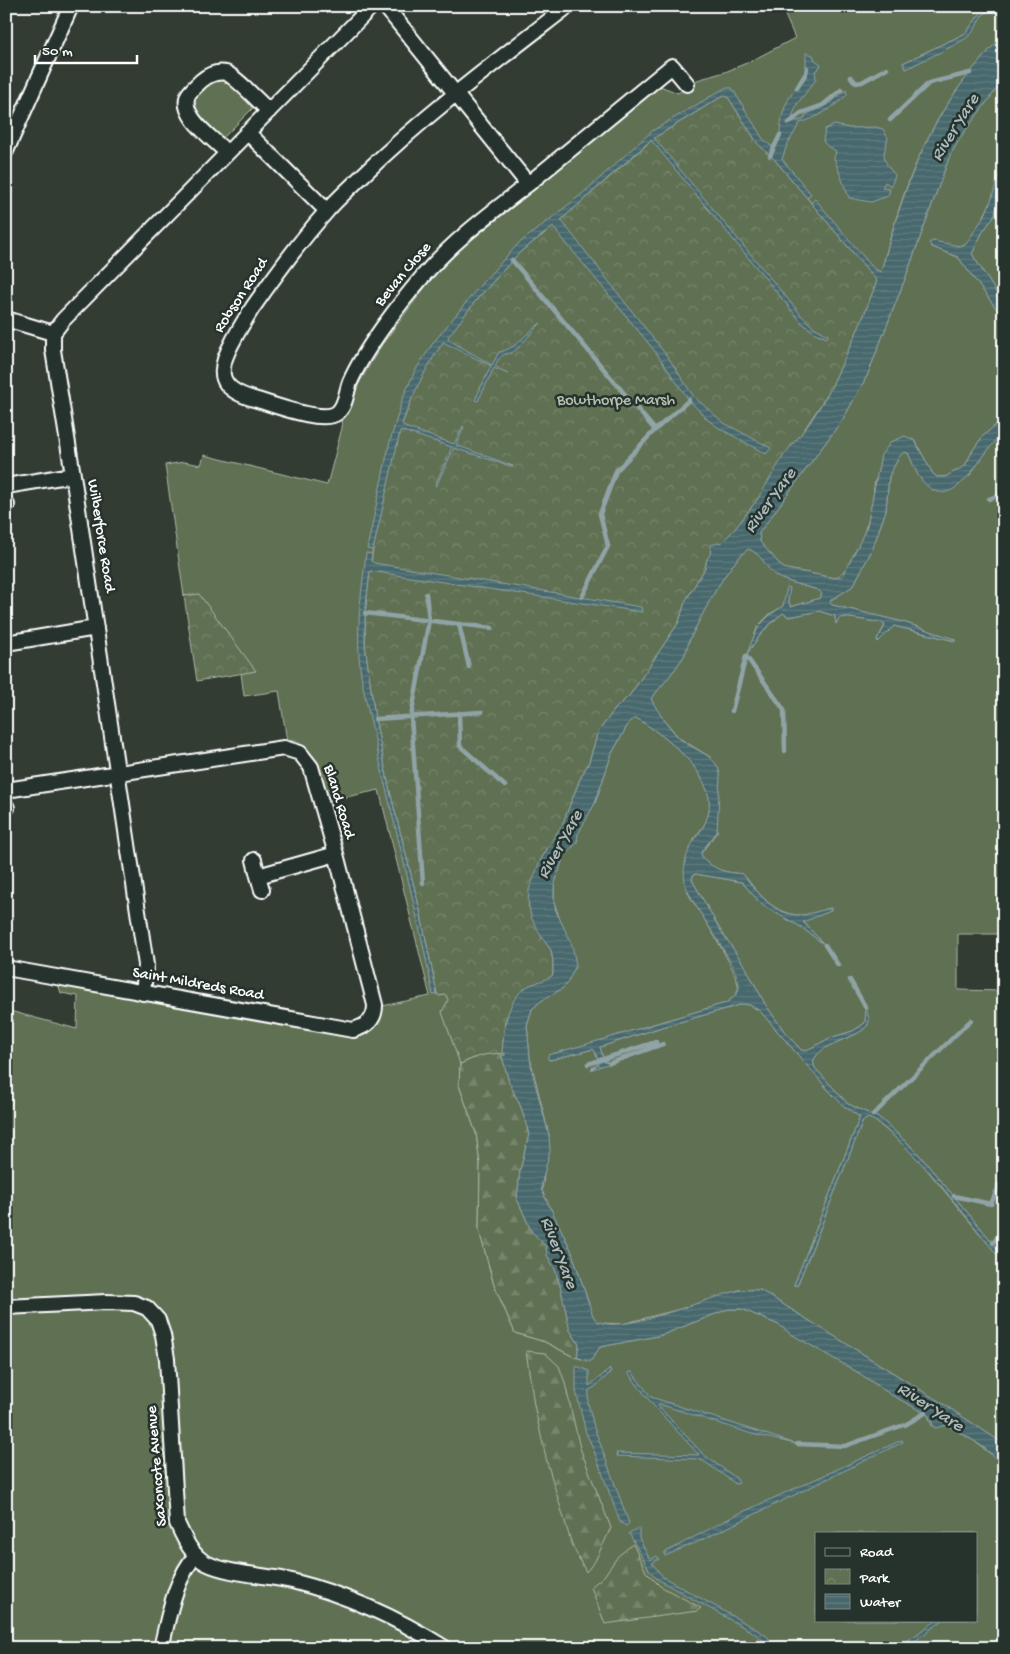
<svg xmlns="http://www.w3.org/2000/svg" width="1010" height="1654" viewBox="0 0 1010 1654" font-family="'Gochi Hand',sans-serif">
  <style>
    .grass { fill: #607052; stroke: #b0b8a8; fill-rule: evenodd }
    .forest { fill: url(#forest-firs); stroke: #b0b8a8 }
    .park { fill: url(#park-crowns); stroke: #b0b8a8 }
    .water { fill: url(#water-rules); stroke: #90a4a7 }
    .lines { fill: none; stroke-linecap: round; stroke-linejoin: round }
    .stream { stroke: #90a4a7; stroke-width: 4.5 }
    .minor-casing { stroke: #fff; stroke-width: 18 }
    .minor { stroke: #26332d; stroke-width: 14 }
    .labels { text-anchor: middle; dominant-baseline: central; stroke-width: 5; stroke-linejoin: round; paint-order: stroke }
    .street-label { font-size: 16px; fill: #fff; stroke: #26332d }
    .park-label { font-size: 16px; fill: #b7bfb1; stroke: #26332d }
    .water-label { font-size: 18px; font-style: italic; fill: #acbbbd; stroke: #26332d }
  </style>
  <defs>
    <pattern id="forest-firs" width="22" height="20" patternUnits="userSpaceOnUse" patternTransform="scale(1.25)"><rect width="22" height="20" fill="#607052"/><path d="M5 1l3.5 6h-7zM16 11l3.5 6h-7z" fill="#78856c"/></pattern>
    <pattern id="park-crowns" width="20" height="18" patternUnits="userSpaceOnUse" patternTransform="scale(1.25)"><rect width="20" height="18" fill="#607052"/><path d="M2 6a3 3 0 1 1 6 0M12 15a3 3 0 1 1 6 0" fill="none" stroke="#78856c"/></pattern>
    <pattern id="water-rules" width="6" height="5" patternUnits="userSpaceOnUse" patternTransform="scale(1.25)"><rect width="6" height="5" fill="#46676c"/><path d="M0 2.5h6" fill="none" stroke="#627e82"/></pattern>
  </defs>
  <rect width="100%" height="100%" fill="#323c33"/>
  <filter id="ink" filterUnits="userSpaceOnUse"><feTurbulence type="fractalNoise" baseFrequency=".02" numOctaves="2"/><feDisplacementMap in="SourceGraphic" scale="10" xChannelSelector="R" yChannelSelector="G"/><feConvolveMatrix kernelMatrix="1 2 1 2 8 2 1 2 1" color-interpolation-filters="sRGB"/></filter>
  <g filter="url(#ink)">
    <path class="grass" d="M781 6H1004L993 7 979 15 966 33 903 63 906 69 971 34 980 17 988 11 994 10H1004V34C987 53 969 72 955 93 917 146 897 210 881 272L874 269 685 602 679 622 630 695 460 1064 459 1085 476 1133 480 1164 479 1230 494 1285 515 1333 545 1342 574 1357 590 1361 600 1347 662 1335 728 1309H742L779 1325 792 1334 859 1373 890 1394 925 1413 928 1415 932 1426 947 1425 974 1441 996 1458 1000 1466 1004 1482V1648H6V1010L77 1029 78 996 61 993 59 987 63 984 348 1036C371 1033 377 1029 382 1006L430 996 379 790 328 801C321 776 318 757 296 741H287L279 691 244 696 241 673 255 671 199 595 184 596 165 465 184 462 201 465 204 455 327 485 342 428 343 415 349 400 381 346 438 270 471 237 660 86 678 93 697 80 725 72 749 62 795 38ZM816 1533H976V1620H816Z
      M217 79C219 79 224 78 225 79 234 82 250 101 252 109L224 137 218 136 194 116 192 101 196 93 208 82Z
      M1004 79V167C997 177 996 188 992 199 988 209 971 244 960 246 952 247 941 243 933 241L932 247 958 257 1004 319V418L983 436 973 450 965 466 945 477H937L933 474 915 441 904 436C898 446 878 472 875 481 873 489 874 497 872 504 869 523 852 571 835 578L786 569 782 567 760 542 759 533 843 419 867 376 905 279 950 155 962 135Z
      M1004 179V305L972 254 982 233 994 216 999 201Z
      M1004 433V934H958V990L1004 991V1256L915 1150 881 1119 848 1104 815 1068 813 1062C821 1039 854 1042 868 1025L866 1011 865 1023 853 1031 830 1038 805 1051 801 1050 784 1031 765 1004 746 968 719 928 692 880 693 875 696 874 742 882 762 905 801 927 822 943 803 921 828 912 831 908C821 910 810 915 800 915 774 915 758 893 743 874 724 872 716 871 701 857V853L717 832 710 757 679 738 657 711 651 699C661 686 673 673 682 659 686 654 687 647 689 641 702 614 725 567 748 549 762 553 766 568 776 576 783 581 809 587 818 590L822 594 820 598 791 607 788 600 789 589 783 606 770 614 758 626 748 652C759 636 768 625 783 613L789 617 819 611 835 616 836 623 839 618 844 617 884 623 885 625 877 640 894 626 955 641 954 639 903 622 832 605 829 603 831 600 853 586 872 550 886 510 889 476 899 457 904 452 908 453 919 477 933 490 970 475 993 442Z
      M636 718C666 736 727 782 705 824 702 829 697 834 694 839 692 844 688 888 688 892 690 898 695 904 698 909 706 922 742 978 738 990 736 996 731 999 726 1003L647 1026 548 1059 550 1060 593 1049 595 1051 599 1064 592 1068 608 1062H604L600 1047 662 1027 743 1004 750 1005 760 1011 831 1093 844 1106 860 1117 794 1285 797 1286 863 1121 868 1118 874 1120 903 1144 923 1165 1004 1263V1444L943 1404 760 1290H739L688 1307 622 1324 601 1323 596 1321 592 1314 571 1250 542 1191 549 1135 530 1058 527 1025 532 1009 541 1001 563 988 561 923 554 902V886L563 858 577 842V834L595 803 612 753 630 721Z"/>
    <path class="forest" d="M491 1053H505V1056H502L509 1082 521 1107 529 1134 520 1171 517 1199 532 1232 546 1246 547 1255 555 1269 560 1285 570 1330 579 1344 577 1357H574L545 1342 515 1333 494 1285 479 1230 480 1164 476 1133 459 1085 460 1064 478 1056Z
      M526 1351 545 1353 559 1366 565 1383 580 1448 611 1528 595 1561 586 1572 572 1545 547 1462 534 1405Z
      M633 1544 646 1572 660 1586 701 1608 697 1611 605 1624 591 1587 604 1576 618 1556Z"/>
    <path class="park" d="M724 95 728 97 758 144 775 160 877 281 861 323 828 394 757 500 735 529 707 559 705 568 685 602 679 622 630 695 616 708 598 732 589 762 580 779 563 823 540 861 541 936 551 950 553 961V975L548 979 528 986 505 1020 502 1054C486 1052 474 1058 460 1064L442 1012 448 1000 446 995 439 996 437 994 419 906 390 792 375 719 365 645V613L372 554 392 462 402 424 416 388 430 362 443 342 477 299 520 252 553 227 654 138Z
      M199 594 256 671 197 681 184 596Z"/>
    <path class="water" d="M993 7H1004V10C978 8 983 18 972 33 965 42 919 62 906 69L903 63 966 33 979 15 984 10Z
      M1004 34V79L962 135 950 155 905 279 867 376 843 419 759 533 760 542 782 567 786 569 835 578 842 576 858 546 867 526 881 455 891 442 905 436 915 441 933 474 937 477H945L965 466 973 450 983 436 1004 418V433C980 450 954 523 920 478 915 471 912 461 908 453L904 452 899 457 889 476 886 510 872 550 853 586 831 600 830 603 832 605 903 622 954 639 956 641 894 626 878 642 877 640 885 626 884 623 845 617 839 618 836 624 835 616 819 611 789 617 783 613C767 625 756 639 746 656 757 629 758 622 783 606L787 587 790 588 788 600 791 607 820 598 822 594 818 590C809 587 783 581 776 576 766 569 762 553 748 549 725 567 702 615 689 641 687 647 686 654 682 659 673 673 661 686 651 699 658 712 668 726 678 737 692 751 717 753 720 775L717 832 701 852 702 857C716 871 724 872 743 874 758 893 773 915 800 915 809 915 821 910 831 908V910L828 912 803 922 825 945 801 927 762 905 742 882 696 874 693 875 692 880 719 928 746 968 765 1004 784 1031 801 1050 805 1051 830 1038 853 1031 865 1023 866 1008C867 1012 869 1017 869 1020 869 1038 820 1040 813 1062L815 1068 848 1104 881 1119 915 1150 1004 1256V1263C967 1219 933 1170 890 1133 883 1127 877 1121 868 1118L863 1121 797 1286 794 1285 860 1117 844 1106 831 1093 760 1011 750 1005 743 1004 662 1027 600 1047 604 1062 610 1063 590 1070 599 1064 595 1051 593 1049 550 1060 548 1059V1055C607 1039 666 1020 726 1003 732 999 739 994 739 986 740 967 696 911 687 889 681 872 685 854 695 839 698 834 703 829 705 823 726 781 666 736 636 718L630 721 612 753 595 803 578 834 577 842 563 858 554 886V902L556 911 572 945 576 965 568 982 563 988 541 1001 532 1009 527 1025 530 1058 533 1076 549 1135 550 1151 541 1186 542 1191 571 1250 592 1313C594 1317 594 1320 599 1322 625 1334 710 1296 741 1290 747 1289 753 1289 760 1290L943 1404 1004 1444V1482C1002 1475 1001 1466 997 1460 986 1446 962 1434 947 1425L935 1428 928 1415 925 1413 890 1394 859 1373 791 1334 779 1325 742 1309H728L662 1335 600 1347 590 1362 577 1357 579 1344 570 1330 560 1285 555 1269 547 1255 546 1246 532 1232 517 1199 520 1171 529 1134 521 1107 509 1082 502 1056 505 1055V1053L502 1054C504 1031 505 1000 528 986 536 982 545 981 553 975V961L551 950 541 936 531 917 528 901 529 890 540 861 563 823 580 779 589 762 598 732 616 708 630 695 679 622 685 602 705 568 707 559 710 555 711 545 722 542 735 529 757 500 784 455 809 424 828 394 861 323 877 281 811 203 815 199 874 269 881 272C898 210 917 146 955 93 969 72 987 53 1004 34Z
      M806 53 813 55 815 60 821 64 819 68 815 71 816 79 814 82 797 104 792 117 795 121 802 120 805 118V115L829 104 846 90 847 95C832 108 819 117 800 123L787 145 782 159 811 194 807 198 775 160 758 144 728 97 724 95 654 138 801 315 812 326 828 335 827 338 815 333 802 323 651 140 561 220 670 360 694 397 724 423 771 448 766 454 719 428 707 419 689 400 654 350 553 227 520 252 477 299 448 337 449 340 492 365 499 352C517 349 526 332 541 323 532 331 525 342 516 350 506 358 503 349 495 366L508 374 494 368 478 401 475 400 491 366 443 342C426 368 412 395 402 424L405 427 454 444 463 426 464 427 456 445 513 466V467L454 448 436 486 435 485 452 447 403 431 400 432 373 550 367 549 389 445 403 397 415 371 433 343 482 283 517 245 582 194 652 131 725 88H732L763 139 771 146 775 144C782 134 780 121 784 110 788 96 797 87 806 77Z
      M835 125 849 128 875 127 883 129 888 138C882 157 882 160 895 175L891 186 885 182 882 188 890 189 888 196 871 202 849 198 834 158 836 151 827 146 823 141 825 129Z
      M1004 167V179L999 201 994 216 982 233 972 254 1004 305V319L958 257 932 247 929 243 933 241 959 246 966 244 985 215 992 198 998 177Z
      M366 553 372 554 371 561 374 563 641 607 642 612 370 571 365 613V645L375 719 390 792 419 906 437 994 433 995C418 912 395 831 377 749 371 719 361 687 359 656 357 621 362 588 366 553Z
      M576 1366 589 1371V1386L610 1369 611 1372 595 1387 589 1390 588 1403 594 1427 629 1523 626 1526 620 1522 593 1448 586 1433 576 1391Z
      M629 1372H632L651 1397 796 1444 752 1434 659 1404 658 1406 704 1455 736 1478 739 1483 736 1484 705 1462 698 1459 617 1456 616 1453 699 1455 653 1405 629 1374Z
      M902 1440 903 1442 704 1539 665 1556 664 1553 736 1515Z
      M639 1528V1538L650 1560 657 1556 659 1559 652 1563 663 1577 761 1632 768 1637 772 1648H765L763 1640 754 1633 657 1579 649 1570 629 1533Z
      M937 1620H943L912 1643 904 1645V1643Z"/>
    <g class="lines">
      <path class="stream" d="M851 77 856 83 862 82 887 68
        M797 88 806 73 807 68
        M890 120 929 83 970 73
        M789 123 801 113 823 105 841 90
        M770 156 780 135
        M512 260 655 430
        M989 499 1004 493
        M582 597 608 546 600 514 616 471 655 430 689 400
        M365 613 492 628
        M459 624 469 667
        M746 656 784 710 785 751
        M732 711 746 656
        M459 713 460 746 505 786
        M375 719 482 712
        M423 883 411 717 429 620 426 594
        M825 945 838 965
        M850 980 866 1008
        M610 1063 663 1044
        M588 1064 656 1042
        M873 1115 971 1020
        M954 1196 991 1204 998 1188V1185
        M993 1243 1004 1228
        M905 1425 925 1413
        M797 1444 845 1446 901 1426"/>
      <defs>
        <path id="minor" d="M385 6 528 184
          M568 6C497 61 426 114 362 176 350 188 337 199 326 212 299 242 276 274 253 307 246 318 239 329 233 341 216 372 218 389 254 399 272 404 322 424 337 413 346 406 346 392 350 382 365 348 400 303 424 275 454 240 491 213 527 185 575 146 623 106 672 66L687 84
          M247 132 327 211
          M6 151 71 6
          M226 152C214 139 179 116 188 95 191 90 197 85 201 81 208 75 217 71 226 73 235 76 260 103 269 111
          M6 319 53 333
          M6 486 73 475
          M6 504 7 505
          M6 643 96 628
          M6 790 284 748 300 753 311 767 336 854 375 1005C375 1020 367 1026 353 1030L6 968
          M6 806 7 808
          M254 860 258 876 336 854
          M258 876 262 890
          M143 993 146 965 73 475 53 350V333L63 320 372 6
          M6 1307 106 1302 134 1303 147 1308 158 1320 163 1335 167 1359 177 1523C184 1538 191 1555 206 1563 228 1574 266 1575 292 1581 348 1595 396 1617 445 1648
          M161 1648C169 1616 174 1580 196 1555"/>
      </defs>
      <use href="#minor" class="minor-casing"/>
      <use href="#minor" class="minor"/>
    </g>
  </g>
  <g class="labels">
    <g class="street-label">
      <text transform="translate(404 275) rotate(-50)">Bevan Close</text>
      <text transform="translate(242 296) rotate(-57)">Robson Road</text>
      <text transform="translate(100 536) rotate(81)">Wilberforce Road</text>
      <text transform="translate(338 802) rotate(73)">Bland Road</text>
      <text transform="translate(198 985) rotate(10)">Saint Mildreds Road</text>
      <text transform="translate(158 1466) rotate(-95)">Saxoncote Avenue</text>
    </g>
    <g class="park-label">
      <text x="616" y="401">Bowthorpe Marsh</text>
    </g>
    <g class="water-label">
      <text transform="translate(956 128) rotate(-58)">River Yare</text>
      <text transform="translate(771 501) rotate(-54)">River Yare</text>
      <text transform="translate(561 845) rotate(-61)">River Yare</text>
      <text transform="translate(558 1253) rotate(69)">River Yare</text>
      <text transform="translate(930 1408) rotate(33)">River Yare</text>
    </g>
  </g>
  <rect width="1010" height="1654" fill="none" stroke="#26332d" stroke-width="25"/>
  <rect x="12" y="12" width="985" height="1629" fill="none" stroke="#fff" stroke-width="2" filter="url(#ink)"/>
  <rect x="815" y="1532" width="162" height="90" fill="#26332d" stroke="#7d8581"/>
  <rect x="825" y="1548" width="25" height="8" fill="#26332d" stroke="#7d8581"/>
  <text x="860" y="1556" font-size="15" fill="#ffffff">Road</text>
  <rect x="825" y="1569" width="25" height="15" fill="url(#park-crowns)" stroke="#7d8581"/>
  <text x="860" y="1582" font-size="15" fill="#ffffff">Park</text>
  <rect x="825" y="1594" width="25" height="15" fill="url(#water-rules)" stroke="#7d8581"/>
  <text x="860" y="1606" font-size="15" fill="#ffffff">Water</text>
  <path d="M35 55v8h102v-8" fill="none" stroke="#ffffff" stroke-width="2.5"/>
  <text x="42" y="55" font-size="15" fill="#ffffff" stroke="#26332d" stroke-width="4" paint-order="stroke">50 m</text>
</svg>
